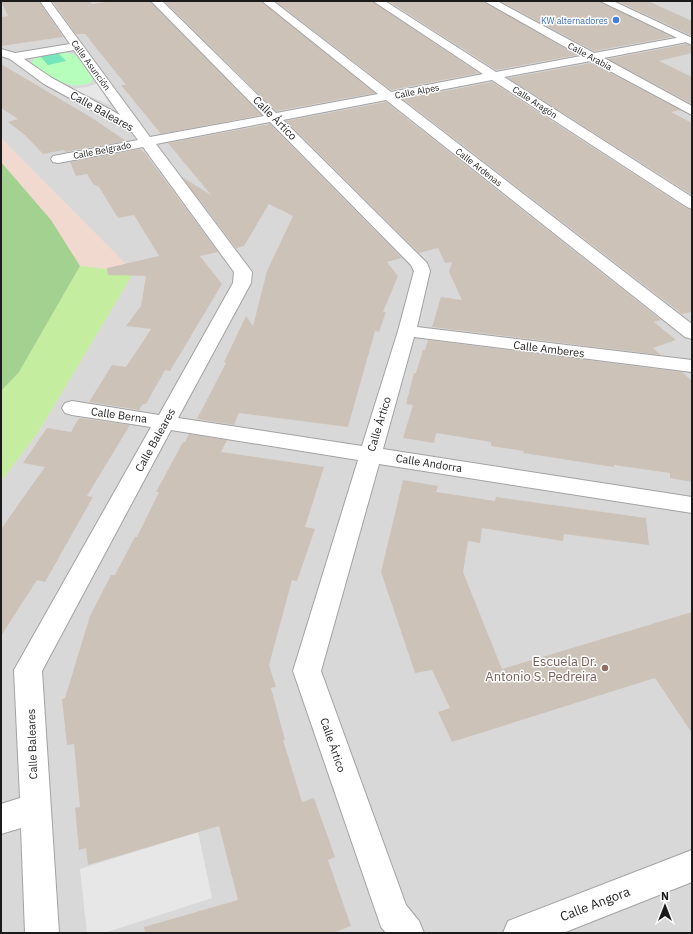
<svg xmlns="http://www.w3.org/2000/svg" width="693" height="934" viewBox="0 0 693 934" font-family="'IBM Plex Sans',sans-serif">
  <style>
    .residential { fill: #d9d8d8 }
    .military { fill: #f2d9d0 }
    .grass { fill: #c5ed9f }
    .forest { fill: #a2d190 }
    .park { fill: #b6febc }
    .pitch { fill: #75e5bb }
    .parking { fill: #e7e7e7 }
    .building { fill: #cdc2b8 }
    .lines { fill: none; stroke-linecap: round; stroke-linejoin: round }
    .minor-casing { stroke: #a2a2a2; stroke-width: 2 }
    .tertiary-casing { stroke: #a2a2a2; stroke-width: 2 }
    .minor { fill: #fff; fill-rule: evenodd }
    .tertiary { fill: #fff; fill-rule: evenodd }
    .shop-dot { fill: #3f7fe0; stroke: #fff; stroke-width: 1.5 }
    .education-dot { fill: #8d6e63; stroke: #fff; stroke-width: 1.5 }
    .labels { text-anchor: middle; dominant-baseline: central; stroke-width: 3; stroke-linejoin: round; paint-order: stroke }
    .far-shop-label { font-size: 9px; fill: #366cbe; stroke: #fff; text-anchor: end }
    .far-street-label { font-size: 9px; fill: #1b1b1b; stroke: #fff }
    .street-label { font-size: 11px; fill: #1b1b1b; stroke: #fff }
    .near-education-label { font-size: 13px; fill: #785e54; stroke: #fff; text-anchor: end }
    .near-street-label { font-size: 13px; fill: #1b1b1b; stroke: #fff }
  </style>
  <rect width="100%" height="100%" fill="#eee9df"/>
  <path class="residential" d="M1 1H692V933H1V481L39 431 133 272 1 138Z"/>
  <path class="military" d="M1 138 134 272 39 431 1 481Z"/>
  <path class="grass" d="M80 266 134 272 39 431 1 481V391L19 372Z"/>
  <path class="forest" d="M1 162 51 220 80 266 19 372 1 391Z"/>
  <path class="park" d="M63 52 76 55 93 79 90 83C64 91 52 77 31 64L35 57Z"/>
  <path class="pitch" d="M57 52 66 61 48 65 40 56Z"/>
  <path class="parking" d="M98 83 110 105 72 89 87 87Z
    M198 832 212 898 104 933H87L80 869Z"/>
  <path class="building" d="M1 1H39L63 37 1 46V17L8 16Z
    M52 1H90L92 4 112 1H150L261 115 161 134 121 85H126L85 34H76Z
    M164 1H261L375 93 276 111Z
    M275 1H372L479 73 391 90Z
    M388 1H483L577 55 496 70Z
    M500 1H599L672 37 594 51Z
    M617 1H648L692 21V36Z
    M686 44 692 46V53L659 61 692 77V104L608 59Z
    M591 63 680 110 671 112 692 123V195L508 78Z
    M1 64 92 118 126 141 65 152 64 150 43 154 26 136 8 122 18 119 1 108Z
    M492 82 686 208 692 210V312L682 314 403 99Z
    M386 102 661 320 654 322 676 340 653 348 661 355 432 327 441 297 462 300 449 272 452 262 445 263 438 248 419 253 286 121Z
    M270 124 402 258 387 262 398 276 383 312H386L379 332 375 331 348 427 239 413 234 425 197 419 226 363 224 362 246 316 253 326 267 271 293 216 269 204 244 246 236 248 182 177 211 195 168 143Z
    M140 149 145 153 218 252 200 256 222 284 170 371 165 370 146 404H143L139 410 89 402 112 365 126 367 151 329 126 326 141 306 146 276 108 275 107 268 159 256 134 215 118 218 99 187 93 184 87 174 76 176 70 162Z
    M428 340 682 372 692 381V482L670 478V473L614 465V467L523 453 524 451 491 446V442L436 433 434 443 403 438 413 405 406 404 414 373H416L423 350H425Z
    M79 418 130 425 87 496 93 497 45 582 37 580 1 636V529L45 467 23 463 47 428 71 432Z
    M189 434 227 440 221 452 324 467 305 527 315 529 297 581 292 580 269 665 276 687 271 688 285 740H283L302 802 314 798 335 857 328 860 351 926 333 933H145L144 927 238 900 219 826 88 865 86 848 79 850 75 808 80 807 74 744 67 745 62 699 65 698 90 616 111 575H115L135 537H137L159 492H156L183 442H185Z
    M403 480 438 486 436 492 495 501 496 497 646 518 649 545 564 534 563 541 482 528 480 543 468 541 463 572 502 669 692 612V733L655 678 452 742 438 712 450 708 432 670 415 673 381 572Z"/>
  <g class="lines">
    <defs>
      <path id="minor" d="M40 1H50L150 137 264 116 151 1H162L276 113 378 94 262 1H273L391 92 483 74 373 1H385L496 72 581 56 484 1H497L594 53 687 36 692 38 691 41 687 42 604 58 692 106V115L591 61 504 77 692 197V209L687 207 492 80 399 98 692 324V339L685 337 386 100 283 120 427 263 430 271 417 327 692 360V372L414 337 383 449 692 497V513L379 464 321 671 406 905 419 921 424 933H386L381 927 293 671 358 460 171 430 42 671 59 933H25L21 828 1 834V804L20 798 14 670 151 427 72 415 65 413 62 408 65 403 72 401 159 415 233 283 234 272 143 147 58 163 53 162 51 159 53 156 138 140 132 132 44 84 10 59 1 56V49L15 53 70 44ZM74 50 120 115 52 78 24 59ZM270 122 411 265 414 271 398 331 362 446 178 418 251 283 252 272 156 144Z
        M692 850V882L563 933H503L508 921Z"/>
      <path id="tertiary" d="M600 1H613L692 38V45Z"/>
    </defs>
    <use href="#minor" class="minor-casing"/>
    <use href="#tertiary" class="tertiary-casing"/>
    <use href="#minor" class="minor"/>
    <use href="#tertiary" class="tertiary"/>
  </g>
  <circle class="shop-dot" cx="616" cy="20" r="4"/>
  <circle class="education-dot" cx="605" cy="668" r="4"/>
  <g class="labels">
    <g class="far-shop-label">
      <text x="608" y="20">KW alternadores</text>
    </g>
    <g class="far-street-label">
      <text transform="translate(590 56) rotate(28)">Calle Arabia</text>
      <text transform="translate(91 65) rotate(54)">Calle Asunción</text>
      <text transform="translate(417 91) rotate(-11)">Calle Alpes</text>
      <text transform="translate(535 102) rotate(33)">Calle Aragón</text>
      <text transform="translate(102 150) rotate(-11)">Calle Belgrado</text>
      <text transform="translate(479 167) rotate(38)">Calle Ardenas</text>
    </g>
    <g class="street-label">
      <text transform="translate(102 111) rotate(29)">Calle Baleares</text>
      <text transform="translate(275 118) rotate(45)">Calle Ártico</text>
      <text transform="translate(549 349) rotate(7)">Calle Amberes</text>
      <text transform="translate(119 415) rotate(8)">Calle Berna</text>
      <text transform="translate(379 424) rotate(-73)">Calle Ártico</text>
      <text transform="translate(155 440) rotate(-61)">Calle Baleares</text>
      <text transform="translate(429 463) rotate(9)">Calle Andorra</text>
      <text transform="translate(32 744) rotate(-92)">Calle Baleares</text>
      <text transform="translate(333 745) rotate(71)">Calle Ártico</text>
    </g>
    <g class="near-education-label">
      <text x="597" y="661">Escuela Dr.<tspan x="597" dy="15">Antonio S. Pedreira</tspan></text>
    </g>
    <g class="near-street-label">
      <text transform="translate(595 904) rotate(-21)">Calle Angora</text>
    </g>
  </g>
  <rect width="693" height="934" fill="none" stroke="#1b1b1b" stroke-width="4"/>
  <g transform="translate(665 906)" stroke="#ffffff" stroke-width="3" paint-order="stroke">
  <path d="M0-3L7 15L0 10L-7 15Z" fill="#1b1b1b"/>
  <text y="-6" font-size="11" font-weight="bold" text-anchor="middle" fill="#1b1b1b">N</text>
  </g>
</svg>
